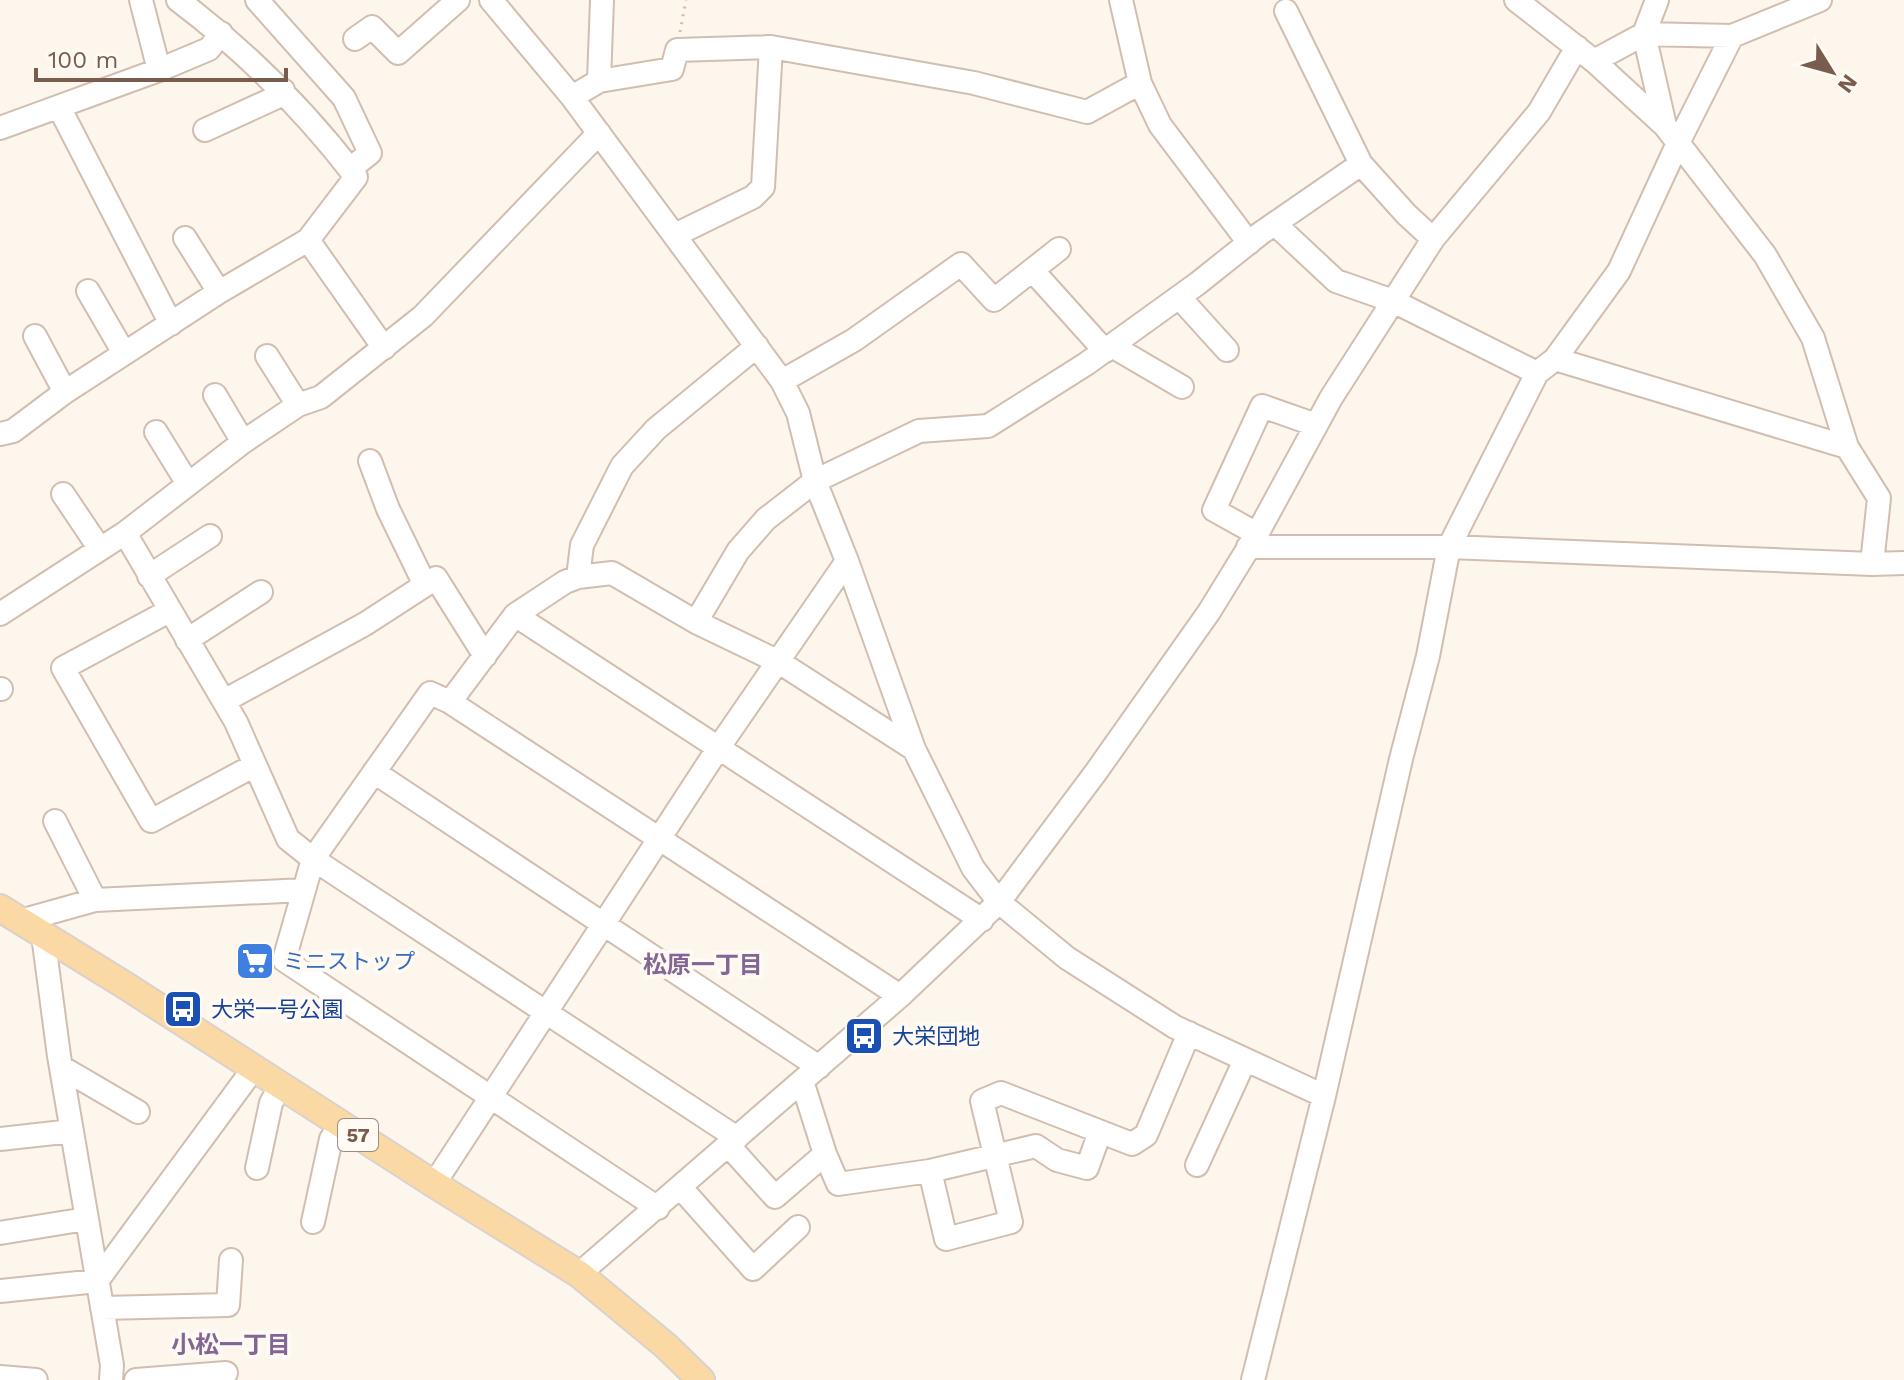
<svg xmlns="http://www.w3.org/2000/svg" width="1904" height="1380" viewBox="0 0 1904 1380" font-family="'Work Sans','Noto Sans JP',sans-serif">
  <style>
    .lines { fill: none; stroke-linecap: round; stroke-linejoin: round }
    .minor-casing { stroke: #d1beb0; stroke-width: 26 }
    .major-casing { stroke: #dad1cd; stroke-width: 30 }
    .path { stroke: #d9b8a5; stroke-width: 3; stroke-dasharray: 2 6; stroke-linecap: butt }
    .minor { stroke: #fff; stroke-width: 22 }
    .major { stroke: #fbd9a5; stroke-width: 26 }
    .labels { text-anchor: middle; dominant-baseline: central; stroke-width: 8; stroke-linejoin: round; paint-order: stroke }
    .shield { fill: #fffaf3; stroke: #a28b7f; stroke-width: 2 }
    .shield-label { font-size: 20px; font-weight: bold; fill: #7a5c4d }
    .shop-label { font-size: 22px; fill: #366cbe; stroke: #fffaf3; text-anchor: start }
    .transit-label { font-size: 22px; fill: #164399; stroke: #fffaf3; text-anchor: start }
    .neighbourhood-label { font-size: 24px; font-weight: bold; fill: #846695; stroke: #fffaf3 }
  </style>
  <rect width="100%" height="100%" fill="#fdf6ec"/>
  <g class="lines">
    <defs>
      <path id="minor" d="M141 0 159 70
        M257 0 344 98 370 153 350 169
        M491 0 572 97 782 381 798 413 815 481 847 561 914 749 973 868 999 902 1067 958 1175 1027 1324 1096
        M1121 0 1140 83 1160 125 1249 243
        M1516 0 1594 61 1665 126 1765 255 1813 338 1847 447 1879 498 1872 564
        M1657 0 1644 34 1665 126
        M1286 11 1361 164 1406 214 1433 239
        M355 39 372 27 398 53 458 0
        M1594 61 1644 34 1732 36
        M599 81 672 69 677 50 771 47 974 83 1087 112 1140 83
        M572 97 599 81 602 0
        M59 107 171 324
        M0 128 159 70 209 49 221 33
        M205 130 277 97 283 90
        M1275 224 1336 281 1393 301 1537 373
        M675 235 753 197 763 187 771 47
        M185 238 219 292
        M308 240 384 348
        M1033 271 1105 351
        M88 291 124 353
        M1179 297 1227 350
        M35 336 65 392
        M1112 346 1182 387
        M267 356 298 405 321 397 423 316 599 133
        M1555 359 1847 447
        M782 381 854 340 961 264 994 300 1059 249
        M215 395 243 442
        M156 432 188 484
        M0 434 13 431 65 392 219 292 308 240 356 177C303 108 247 52 178 0
        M370 461 388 509 425 585
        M63 494 100 549
        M125 533 236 722 288 839 313 859 737 1138
        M1257 534 1214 510 1262 406 1316 425
        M1248 547H1449L1872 564 1904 563
        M149 576 210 536
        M578 577 582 545 622 466 656 429 757 346
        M169 611 63 668 151 821 255 765
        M0 614 125 533 243 442 298 405
        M515 615 982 920
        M696 622 738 551 766 519 815 481 919 431 988 426 1086 364 1197 284 1261 233 1361 164
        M187 640 261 592
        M0 689H1
        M224 701 365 624 436 578 485 656
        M450 702 900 996
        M374 772 819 1067
        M55 821 95 900
        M20 921 95 900 304 890
        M43 935 59 1056 112 1365 111 1380
        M61 1067 138 1112
        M802 1081 825 1154 838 1184 930 1171 1036 1146 1057 1160 1087 1168 1100 1132
        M0 1139 72 1131
        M729 1146 775 1197 825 1154
        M1197 1165 1245 1060
        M257 1168 271 1103 281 1085
        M930 1171 946 1239 1011 1222 982 1101 1001 1093 1132 1144 1146 1135 1189 1033
        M434 1184 719 747 847 561
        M681 1188 753 1269 798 1227
        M658 1208 284 960 313 859 430 693 450 702 515 615 565 582 578 577 612 573 696 622 779 662 914 749
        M313 1222 331 1139 341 1124
        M0 1233 86 1219
        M579 1274 900 996 999 902 1096 772 1209 612 1257 534 1331 398 1433 239 1539 112 1577 47
        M0 1291 97 1281 254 1068
        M102 1308 228 1305 231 1260
        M0 1377 36 1380
        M136 1380 226 1373
        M1253 1380 1324 1096 1401 759 1428 656 1449 547 1537 373 1555 359 1619 271 1679 141 1732 36 1820 0"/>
      <path id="major" d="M0 908 123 984 434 1184 579 1274 666 1346 701 1380"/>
    </defs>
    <use href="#minor" class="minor-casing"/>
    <use href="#major" class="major-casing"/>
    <path class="path" d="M680 32 686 0"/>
    <use href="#minor" class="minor"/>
    <use href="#major" class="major"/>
  </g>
  <defs>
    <symbol id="supermarket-square" viewBox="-11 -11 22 22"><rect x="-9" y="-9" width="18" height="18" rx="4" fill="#3f7fe0" stroke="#fffaf3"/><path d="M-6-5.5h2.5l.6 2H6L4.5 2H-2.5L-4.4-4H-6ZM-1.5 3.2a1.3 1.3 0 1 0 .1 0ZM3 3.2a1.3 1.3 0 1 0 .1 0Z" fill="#fff"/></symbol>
    <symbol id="bus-square" viewBox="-11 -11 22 22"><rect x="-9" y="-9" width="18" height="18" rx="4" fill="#1a4fb4" stroke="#fffaf3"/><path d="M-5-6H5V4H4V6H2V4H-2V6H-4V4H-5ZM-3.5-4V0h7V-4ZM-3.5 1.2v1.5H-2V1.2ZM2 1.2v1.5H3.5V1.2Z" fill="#fff"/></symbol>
  </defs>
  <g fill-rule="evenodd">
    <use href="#supermarket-square" x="233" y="939" width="44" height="44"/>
    <use href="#bus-square" x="161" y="987" width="44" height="44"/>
    <use href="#bus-square" x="842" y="1014" width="44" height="44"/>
  </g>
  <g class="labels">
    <rect class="shield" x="338" y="1119" width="40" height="32" rx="6"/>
    <g class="shield-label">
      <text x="358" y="1135">57</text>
    </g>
    <g class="shop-label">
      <text x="283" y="961">ミニストップ</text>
    </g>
    <g class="transit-label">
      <text x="211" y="1009">大栄一号公園</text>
      <text x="892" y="1036">大栄団地</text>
    </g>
    <g class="neighbourhood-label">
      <text x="703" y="965">松原一丁目</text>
      <text x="231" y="1345">小松一丁目</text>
    </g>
  </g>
  <g transform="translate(1832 72) rotate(127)" stroke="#fffaf3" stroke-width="6" paint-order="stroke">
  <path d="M0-6L14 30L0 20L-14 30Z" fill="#7a5c4d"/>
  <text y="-12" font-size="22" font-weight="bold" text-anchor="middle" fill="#7a5c4d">N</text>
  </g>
  <path d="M36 68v12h250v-12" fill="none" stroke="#7a5c4d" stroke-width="4"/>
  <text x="48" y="68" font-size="24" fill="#7a5c4d" stroke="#fffaf3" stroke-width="6" paint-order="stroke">100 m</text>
</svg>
